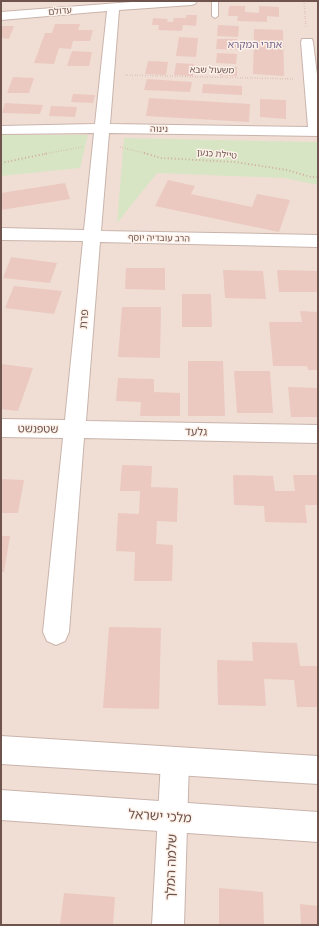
<svg xmlns="http://www.w3.org/2000/svg" width="319" height="926" viewBox="0 0 319 926" font-family="'Fira Sans Condensed','Noto Sans Hebrew',sans-serif">
  <style>
    .residential { fill: #f0ded4 }
    .green { fill: #d8e5c5 }
    .building { fill: #ebc9c0 }
    .lines { fill: none; stroke-linecap: round; stroke-linejoin: round }
    .service-casing { stroke: #c9b4ac; stroke-width: 2 }
    .minor-casing { stroke: #c9b4ac; stroke-width: 2 }
    .tertiary-casing { stroke: #c9b4ac; stroke-width: 2 }
    .path-far1 { stroke: #d0aca3; stroke-width: 1.5; stroke-dasharray: 0.5 2; stroke-linecap: butt }
    .path { stroke: #d0aca3; stroke-width: 2; stroke-dasharray: 1 2.5; stroke-linecap: butt }
    .service { fill: #fff; fill-rule: evenodd }
    .minor { fill: #fff; fill-rule: evenodd }
    .tertiary { fill: #fff; fill-rule: evenodd }
    .labels { text-anchor: middle; dominant-baseline: central; stroke-width: 3; stroke-linejoin: round; paint-order: stroke }
    .far-street-label { font-size: 9px; fill: #6f534d; stroke: #fdf2ea }
    .far-neighbourhood-label { font-size: 10px; fill: #77658b; stroke: #fdf2ea }
    .street-label { font-size: 11px; fill: #6f534d; stroke: #fdf2ea }
    .near-street-label { font-size: 13px; fill: #6f534d; stroke: #fdf2ea }
  </style>
  <rect width="100%" height="100%" fill="#f9ede5"/>
  <path class="residential" d="M1 1H318V925H1Z"/>
  <path class="green" d="M1 135H88L80 168 1 176Z
    M124 138 318 142V185L284 178 157 173 117 223Z"/>
  <path class="building" d="M229 6H245V12L259 13V6L279 7V17L267 16V22L237 21 238 16H228Z
    M186 15H197L196 26 183 25 182 31 158 30 159 25H152L153 18 168 19 167 22H173L174 18H186Z
    M55 24H80L78 30H93L90 41H73L71 49 59 48 54 64 34 63 45 33H52Z
    M218 25 239 26 238 37 217 36Z
    M1 26H14L9 39 1 38Z
    M254 29 283 30 284 76 253 74Z
    M179 37 198 38 196 57 176 56Z
    M217 39H237V50L216 49Z
    M72 51 92 52 89 66H67Z
    M217 53 237 54 236 64 216 63Z
    M148 61 168 62 166 75 145 74Z
    M176 63 194 64 193 76 174 75Z
    M218 66 237 67V76L217 75Z
    M13 77 34 78 29 93H7Z
    M147 79 192 82 190 92 144 90Z
    M203 84 242 86V95L202 93Z
    M73 94 95 95 93 103 71 102Z
    M149 98 250 104 249 122 146 116Z
    M260 99 286 100V119L260 117Z
    M5 103 43 105 40 114 2 113Z
    M51 106 77 107 75 117 49 116Z
    M168 180 195 186 191 194 252 207 257 194 290 200 279 232 155 206Z
    M65 183 70 199 1 210V193Z
    M11 257 57 263 50 283 3 278Z
    M126 268H165V290L125 289Z
    M223 270 263 271 266 299 225 298Z
    M277 270 318 271V292H279Z
    M14 286 62 291 54 314 5 308Z
    M182 294H211L212 327H182Z
    M122 307H161L160 358 118 357Z
    M300 311 318 312V370H308L307 366H273L269 322H302Z
    M188 361H223L225 416H188Z
    M1 364 33 368 18 411 1 409Z
    M234 371H270L273 413H237Z
    M118 378 154 379V392L180 393V416H140L141 402 116 401Z
    M288 387 318 388V417H291Z
    M122 465 152 466 151 487 178 488 177 522 157 521 156 544 173 545 172 581H134L135 552 116 551 118 513 139 514 140 491H120Z
    M233 475 273 476 275 491H295L293 475H318V505H305L307 523 265 522 264 506 234 505Z
    M1 479 24 480 18 513H1Z
    M1 536H10L4 572H1Z
    M109 627 161 628 159 709 103 708Z
    M252 642 297 643 300 666H318V707H297L294 680 264 679 266 706 218 705 217 660 253 661Z
    M219 888 263 892 264 925H219Z
    M64 893 115 897 113 925H60Z
    M300 904 318 906V925H301Z"/>
  <g class="lines">
    <defs>
      <path id="service" d="M212 1H218V16L215 18 212 16Z"/>
      <path id="minor" d="M145 1H197L195 4 191 5 119 10 110 124 308 127 301 42 302 39H312L313 42 318 83V136L109 133 101 231 318 235V247L100 242 86 421 318 425V443L84 438 69 632 65 641 56 645 47 641 43 632 63 438 1 437V419L65 420 83 241 1 240V228L84 230 94 133 1 134V126L95 124 107 11 1 20V12Z
        M175 747 185 751 189 761 184 925H152L161 761 165 751Z"/>
      <path id="tertiary" d="M1 736 318 756V784L1 764Z
        M1 790 318 812V842L1 820Z"/>
    </defs>
    <use href="#service" class="service-casing"/>
    <use href="#minor" class="minor-casing"/>
    <use href="#tertiary" class="tertiary-casing"/>
    <path class="path-far1" d="M304 1 306 28
      M125 75 294 79
      M120 147 148 154
      M44 154 82 147"/>
    <path class="path" d="M144 153 161 158 235 162 287 170 311 177H318
      M1 163 49 153"/>
    <use href="#service" class="service"/>
    <use href="#minor" class="minor"/>
    <use href="#tertiary" class="tertiary"/>
  </g>
  <g class="labels">
    <g class="far-street-label">
      <text transform="translate(60 11) rotate(-5)">עדולם</text>
      <text transform="translate(212 70) rotate(1)">משעול שבא</text>
      <text transform="translate(159 129) rotate(1)">נינוה</text>
      <text transform="translate(217 154) rotate(5)">טיילת כנען</text>
      <text transform="translate(159 238) rotate(1)">הרב עובדיה יוסף</text>
    </g>
    <g class="far-neighbourhood-label">
      <text x="255" y="45">אתרי המקרא</text>
    </g>
    <g class="street-label">
      <text transform="translate(84 319) rotate(-85)">פרת</text>
      <text transform="translate(38 429) rotate(1)">שטפנשט</text>
      <text transform="translate(196 432) rotate(1)">גלעד</text>
    </g>
    <g class="near-street-label">
      <text transform="translate(160 816) rotate(4)">מלכי ישראל</text>
      <text transform="translate(171 867) rotate(-88)">שלמה המלך</text>
    </g>
  </g>
  <rect width="319" height="926" fill="none" stroke="#6f534d" stroke-width="4"/>
</svg>
